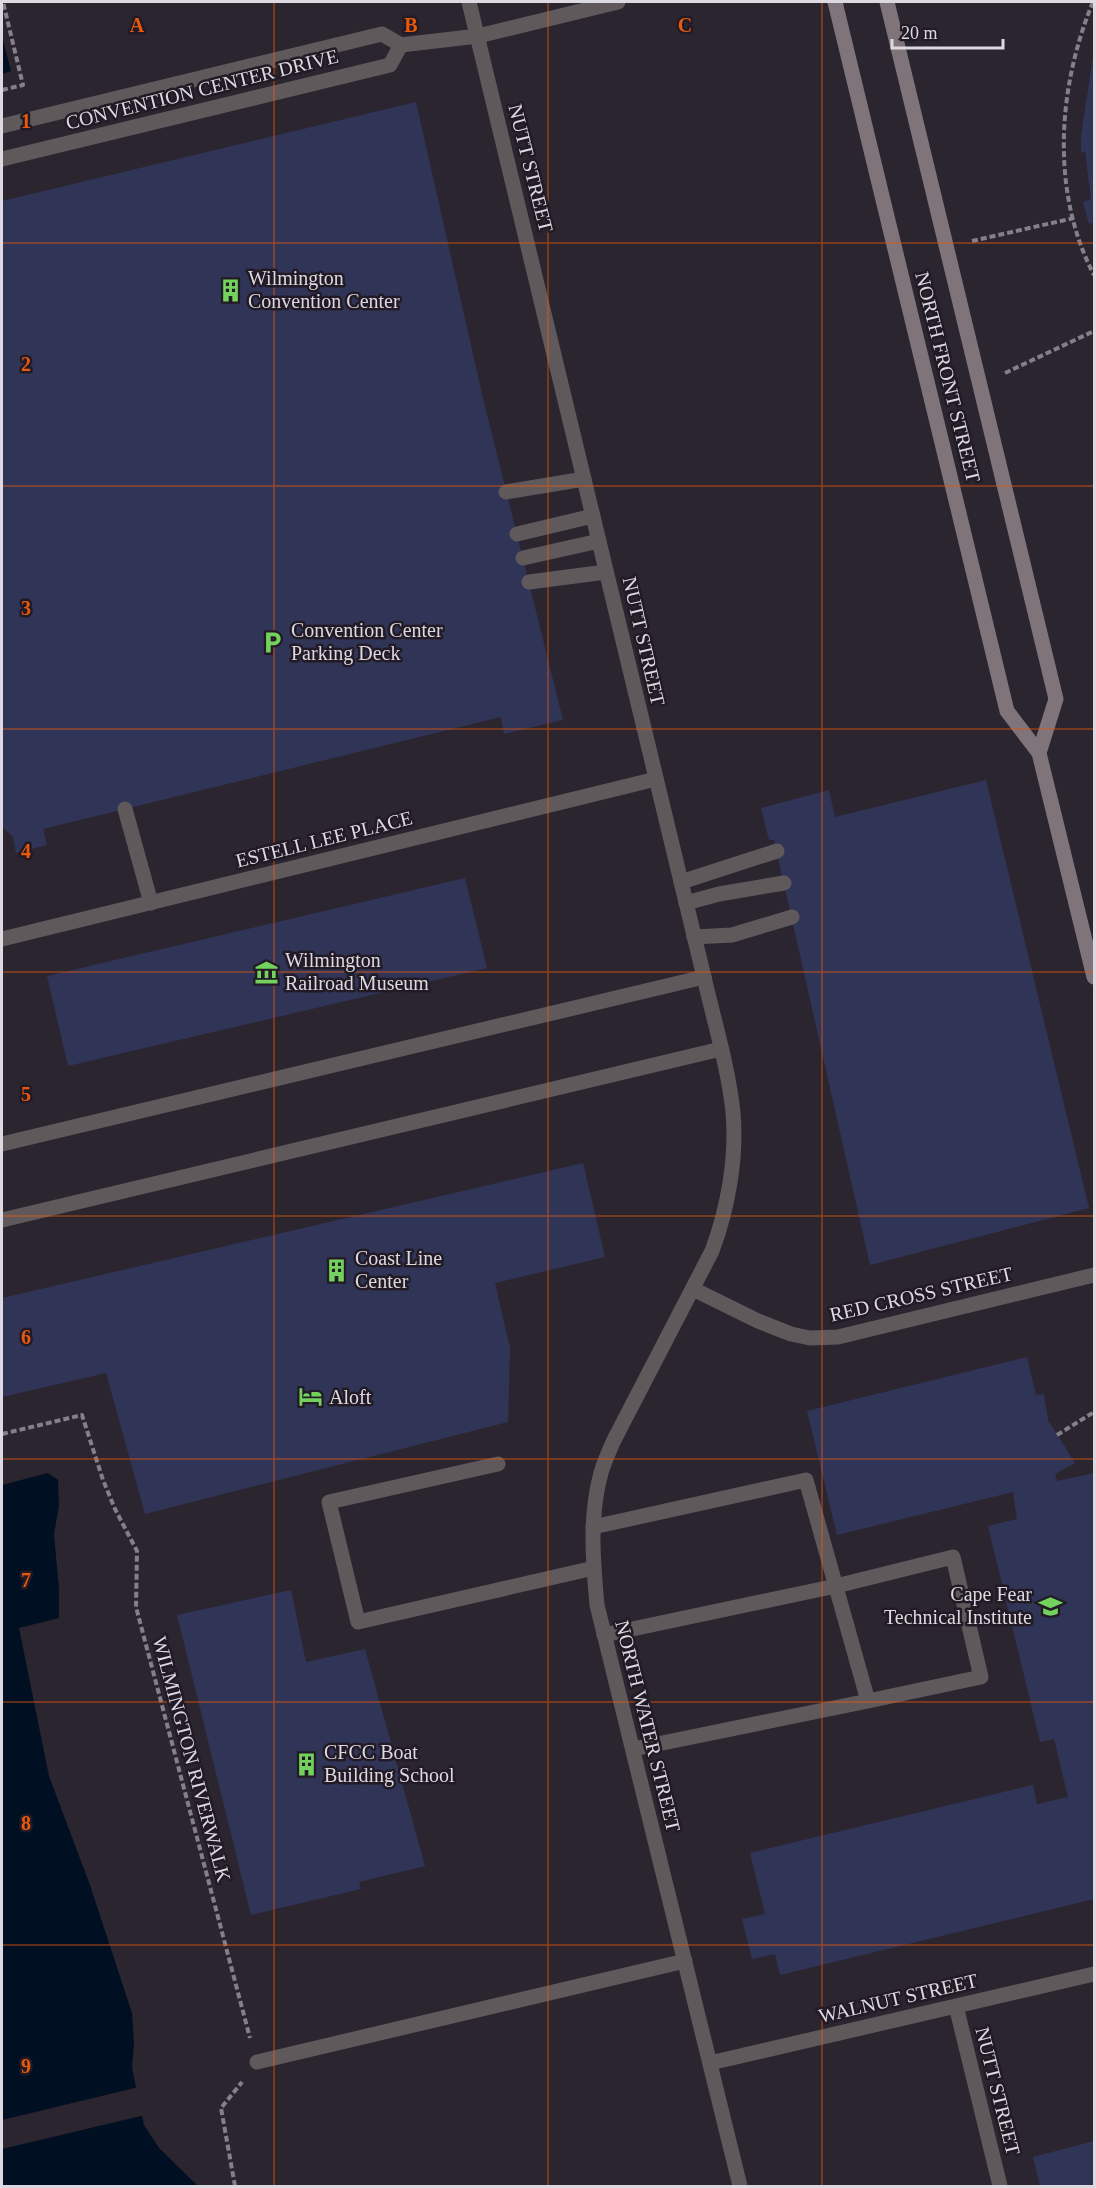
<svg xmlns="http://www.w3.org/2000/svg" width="1096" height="2188" viewBox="0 0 1096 2188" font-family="Georgia,serif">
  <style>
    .water { fill: #001022 }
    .pier { fill: #2b2530 }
    .building { fill: #303557 }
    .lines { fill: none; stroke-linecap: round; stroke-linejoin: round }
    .path { stroke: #847f88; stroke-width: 4; stroke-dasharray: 6 3; stroke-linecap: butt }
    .service { stroke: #5f595c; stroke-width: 15 }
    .minor { stroke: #5f595c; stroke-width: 15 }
    .secondary { stroke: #7e7479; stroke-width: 15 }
    .grid { fill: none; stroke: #e8590c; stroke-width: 1.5; stroke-opacity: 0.55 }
    .labels { text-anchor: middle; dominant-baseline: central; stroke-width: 5; stroke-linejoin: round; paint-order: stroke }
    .street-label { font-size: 20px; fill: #ddd9e1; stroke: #221b26 }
    .poi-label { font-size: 20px; fill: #ddd9e1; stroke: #221b26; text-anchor: start }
    .grid-label { font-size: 20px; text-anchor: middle; font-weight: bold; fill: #e8590c; stroke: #221b26; stroke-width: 5; stroke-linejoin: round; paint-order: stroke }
  </style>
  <rect width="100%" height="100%" fill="#2b2530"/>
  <path class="water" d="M2 36 11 71 2 74Z
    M48 1473 58 1480 59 1506 54 1534 59 1589V1618L19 1628 49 1776 90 1885 132 2013 134 2043 132 2068 144 2125 159 2148 198 2186H2V1485Z"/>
  <path class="pier" d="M139 2087 145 2115 2 2149V2120Z"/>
  <path class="building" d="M1093 57 1094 222 1089 224 1083 202 1091 199 1085 151 1081 153V136Z
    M416 102 482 394 563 720 504 734 501 717 43 829 47 845 16 853 13 837 2 827V201Z
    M986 780 1089 1208 870 1265 774 840H769L761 808 829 790 835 817Z
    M465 878 487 968 68 1066 47 976Z
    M583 1163 605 1257 495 1283 510 1348 508 1422 145 1514 106 1373 2 1397V1298Z
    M1027 1357 1036 1395 1044 1394 1048 1420 1075 1463 1055 1474 1057 1481 1094 1473V1899L780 1975 775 1954 752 1959 742 1919 765 1914 750 1853 1033 1785 1037 1804 1068 1797 1054 1739 1040 1742 988 1526 1017 1519 1013 1492 837 1535 807 1411Z
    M291 1590 306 1662 365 1649 425 1866 359 1882 361 1889 251 1915 177 1615Z
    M1094 2141V2186H1040L1033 2157Z"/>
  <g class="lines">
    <path class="path" d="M1093 2C1058 86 1050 191 1094 275
      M2 90 23 85 3 2
      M972 241 1074 218
      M1005 373 1094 331
      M2 1434 82 1415 103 1480 115 1509 137 1551 136 1607 250 2038
      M1057 1435 1094 1412
      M235 2186 221 2108 242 2082"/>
    <path class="service" d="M506 492 584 479
      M517 534 593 516
      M523 558 599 541
      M529 582 606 572
      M125 809 151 903
      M681 882 777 851
      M686 903 719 894 784 883
      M694 937 732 935 792 917
      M2 1144 704 977
      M2 1220 721 1049
      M498 1464 329 1502 358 1622 594 1568
      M593 1527 806 1480 868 1701 633 1749
      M604 1635 836 1586 953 1557 981 1677 868 1701
      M257 2062 685 1961"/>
    <path class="minor" d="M469 2 704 977C714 1021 728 1066 733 1112 737 1158 728 1208 712 1251L613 1442C609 1452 604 1462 601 1473 589 1516 593 1561 597 1605L740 2186
      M2 126 382 34 401 45 478 36 618 2
      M2 159 390 65 401 45
      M2 939 656 779
      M693 1289 758 1321 791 1334 810 1338 838 1337 1094 1275
      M956 2006 1000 2186
      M710 2063 1094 1974"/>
    <path class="secondary" d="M835 2 1007 711 1039 753 1094 977
      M887 2 1056 699 1039 753"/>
  </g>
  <path class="grid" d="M274 2V2186M548 2V2186M822 2V2186M2 243H1094M2 486H1094M2 729H1094M2 972H1094M2 1216H1094M2 1459H1094M2 1702H1094M2 1945H1094"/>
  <defs>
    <symbol id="building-bare" viewBox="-9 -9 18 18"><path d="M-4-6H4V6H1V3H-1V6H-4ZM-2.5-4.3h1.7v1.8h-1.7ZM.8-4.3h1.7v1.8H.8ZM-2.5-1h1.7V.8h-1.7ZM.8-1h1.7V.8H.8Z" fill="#72d25d" stroke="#221b26" stroke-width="2.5" paint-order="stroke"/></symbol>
    <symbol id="parking-bare" viewBox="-9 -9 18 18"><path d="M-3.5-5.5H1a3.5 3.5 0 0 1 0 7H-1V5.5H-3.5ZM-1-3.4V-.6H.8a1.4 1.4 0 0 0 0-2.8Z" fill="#72d25d" stroke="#221b26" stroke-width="2.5" paint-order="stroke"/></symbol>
    <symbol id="museum-bare" viewBox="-9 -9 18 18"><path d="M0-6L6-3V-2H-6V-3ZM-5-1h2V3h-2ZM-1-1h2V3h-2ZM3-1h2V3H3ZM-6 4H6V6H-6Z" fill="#72d25d" stroke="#221b26" stroke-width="2.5" paint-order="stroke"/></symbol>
    <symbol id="hotel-bare" viewBox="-9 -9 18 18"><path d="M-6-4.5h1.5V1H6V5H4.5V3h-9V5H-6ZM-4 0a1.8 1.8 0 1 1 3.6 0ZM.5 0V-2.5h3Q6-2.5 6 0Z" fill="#72d25d" stroke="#221b26" stroke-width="2.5" paint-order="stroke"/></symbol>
    <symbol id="school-bare" viewBox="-9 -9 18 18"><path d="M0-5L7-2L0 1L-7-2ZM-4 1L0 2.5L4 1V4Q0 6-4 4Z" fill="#72d25d" stroke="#221b26" stroke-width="2.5" paint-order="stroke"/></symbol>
  </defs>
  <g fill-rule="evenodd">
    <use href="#building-bare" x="214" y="274" width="33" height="33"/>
    <use href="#parking-bare" x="256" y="626" width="33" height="33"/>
    <use href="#museum-bare" x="250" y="956" width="33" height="33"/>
    <use href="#building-bare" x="320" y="1254" width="33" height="33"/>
    <use href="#hotel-bare" x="294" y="1380" width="33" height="33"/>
    <use href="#school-bare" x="1034" y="1590" width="33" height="33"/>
    <use href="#building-bare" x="290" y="1748" width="33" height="33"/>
  </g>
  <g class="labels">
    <g class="street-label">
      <text transform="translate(202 89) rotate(-14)">CONVENTION CENTER DRIVE</text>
      <text transform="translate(531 168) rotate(76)">NUTT STREET</text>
      <text transform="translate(948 377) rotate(76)">NORTH FRONT STREET</text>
      <text transform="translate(644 641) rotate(77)">NUTT STREET</text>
      <text transform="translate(324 839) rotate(-14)">ESTELL LEE PLACE</text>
      <text transform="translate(921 1294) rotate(-13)">RED CROSS STREET</text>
      <text transform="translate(648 1726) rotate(76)">NORTH WATER STREET</text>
      <text transform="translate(192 1759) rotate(75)">WILMINGTON RIVERWALK</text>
      <text transform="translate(898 1998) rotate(-13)">WALNUT STREET</text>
      <text transform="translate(998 2091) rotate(76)">NUTT STREET</text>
    </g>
    <g class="poi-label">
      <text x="248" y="278">Wilmington<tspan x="248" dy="23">Convention Center</tspan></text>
      <text x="291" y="630">Convention Center<tspan x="291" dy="23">Parking Deck</tspan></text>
      <text x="285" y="960">Wilmington<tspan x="285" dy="23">Railroad Museum</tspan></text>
      <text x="355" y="1258">Coast Line<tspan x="355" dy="23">Center</tspan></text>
      <text x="329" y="1397">Aloft</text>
      <text x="1032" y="1594" text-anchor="end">Cape Fear<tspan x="1032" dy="23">Technical Institute</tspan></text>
      <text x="324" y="1752">CFCC Boat<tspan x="324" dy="23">Building School</tspan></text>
    </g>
  </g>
  <g class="grid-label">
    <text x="137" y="32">A</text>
    <text x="411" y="32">B</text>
    <text x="685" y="32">C</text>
    <text x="26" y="128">1</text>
    <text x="26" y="371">2</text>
    <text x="26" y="615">3</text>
    <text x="26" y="858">4</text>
    <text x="26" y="1101">5</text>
    <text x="26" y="1344">6</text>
    <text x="26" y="1587">7</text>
    <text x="26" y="1830">8</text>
    <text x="26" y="2073">9</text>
  </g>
  <rect width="1096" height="2188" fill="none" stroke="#ddd9e1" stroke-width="6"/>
  <path d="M892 39v9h111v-9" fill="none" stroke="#ddd9e1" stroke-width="3"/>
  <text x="901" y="39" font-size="18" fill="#ddd9e1" stroke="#221b26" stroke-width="4.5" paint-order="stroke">20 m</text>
</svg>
